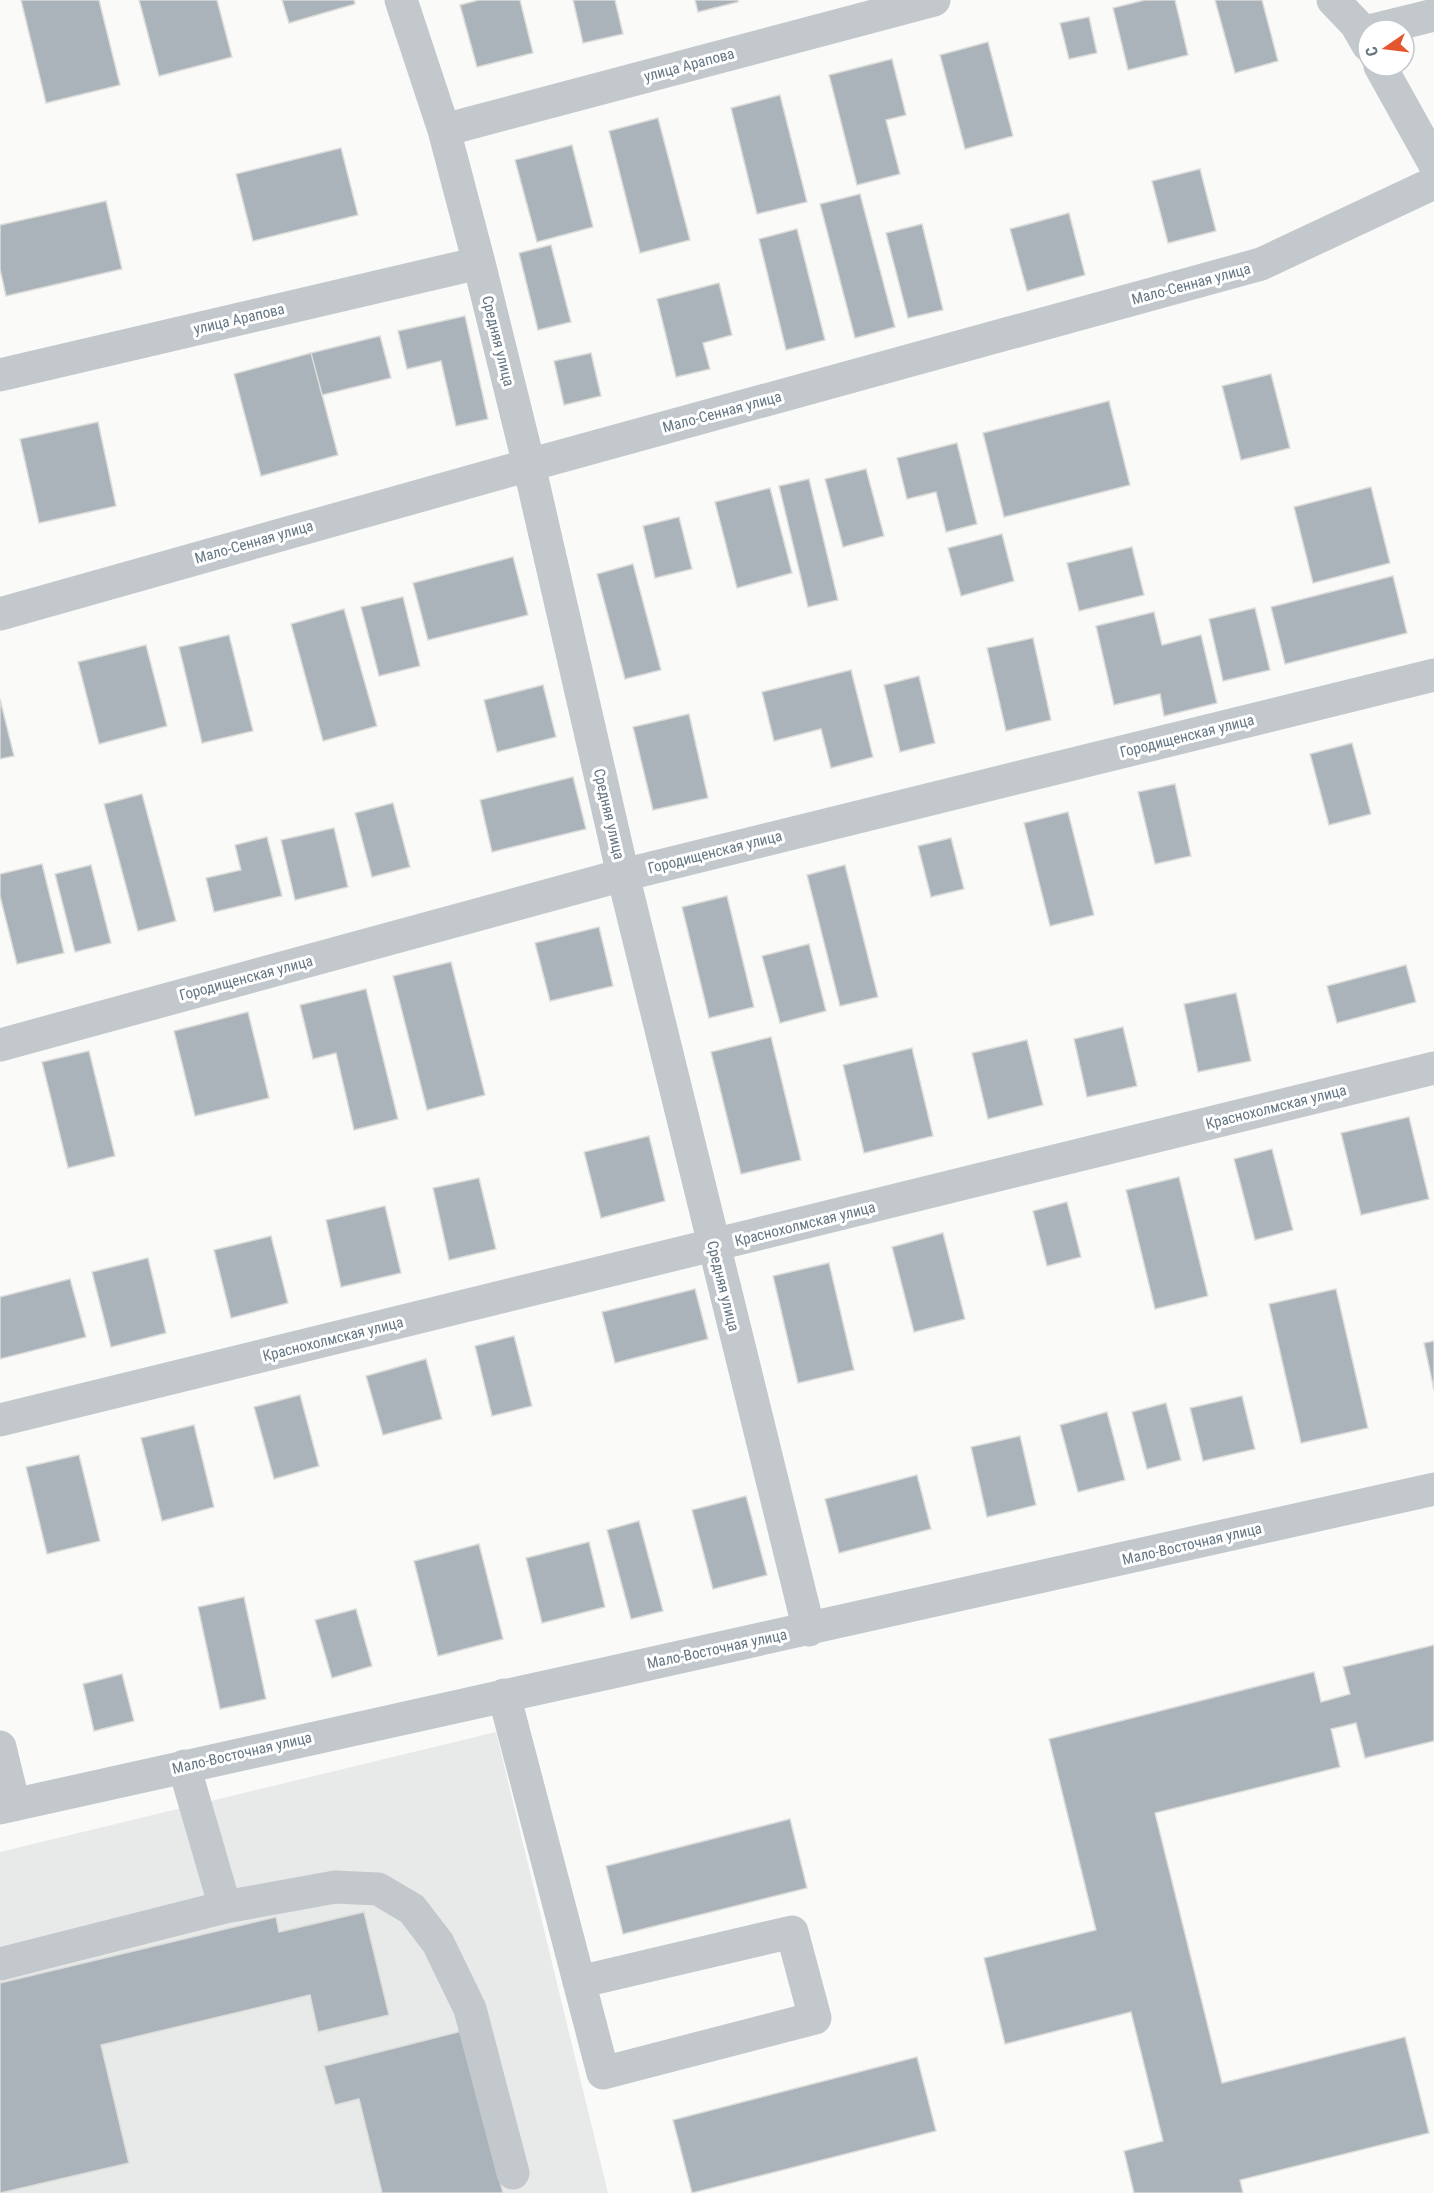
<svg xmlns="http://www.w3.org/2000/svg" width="1434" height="2193" viewBox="0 0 1434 2193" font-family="'Roboto Condensed',sans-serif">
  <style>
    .built { fill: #e8e9e9 }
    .building { fill: #aab3b9; stroke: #dcdcda; stroke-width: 1.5 }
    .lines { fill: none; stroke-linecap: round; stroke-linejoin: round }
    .minor { stroke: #c3c8cc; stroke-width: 33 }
    .labels { text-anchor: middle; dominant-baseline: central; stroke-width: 6; stroke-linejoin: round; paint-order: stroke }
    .street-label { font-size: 15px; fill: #657683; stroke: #fff }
  </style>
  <rect width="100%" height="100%" fill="#fafaf8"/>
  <path class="built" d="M496 1732 608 2193H0V1852Z"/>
  <path class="building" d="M21 0H99L120 85 46 103Z
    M139 0H217L232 57 159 76Z
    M282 0H354L355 4 289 23Z
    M479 0H520L533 53 477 67 460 5Z
    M573 0H615L623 34 583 43Z
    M695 0H738V2L698 12Z
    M1145 0H1175L1188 55 1128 70 1113 8Z
    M1215 0H1262L1278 61 1235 73Z
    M1089 17 1097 53 1069 59 1060 23Z
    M988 42 1013 136 965 149 940 55Z
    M892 59 906 115 886 120 900 174 857 185 829 75Z
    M780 95 807 202 757 214 731 108Z
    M658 118 690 240 640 253 609 131Z
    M572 145 593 227 537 242 515 160Z
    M341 148 358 215 253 241 236 174Z
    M1200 169 1216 231 1168 243 1152 181Z
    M860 194 895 327 855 338 820 204Z
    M106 201 122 269 6 296 0 269V225Z
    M1069 213 1085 275 1027 291 1010 229Z
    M922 224 943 310 908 318 886 233Z
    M797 229 825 340 786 350 759 239Z
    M551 245 571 322 538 330 519 253Z
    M719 283 732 335 703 343 710 369 676 377 657 299Z
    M465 316 488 419 456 426 441 361 407 369 398 331Z
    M380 336 391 378 322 395 311 353Z
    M311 353 338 455 261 476 234 374Z
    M591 353 601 396 564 405 554 361Z
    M1271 374 1290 448 1241 460 1222 386Z
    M1109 401 1130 485 1004 517 983 433Z
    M98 422 116 506 39 523 20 439Z
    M957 443 977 524 946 532 936 492 907 499 897 458Z
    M866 469 884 536 843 547 825 479Z
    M809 479 838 600 808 607 779 486Z
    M1371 487 1390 563 1313 583 1294 507Z
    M770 488 792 573 737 588 715 502Z
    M679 517 692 569 655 578 643 526Z
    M1002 534 1014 581 961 596 948 548Z
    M1132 547 1144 595 1079 611 1067 563Z
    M513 557 528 615 428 640 413 583Z
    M633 564 661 670 625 679 597 574Z
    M1393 576 1407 633 1285 664 1271 607Z
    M403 597 420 666 379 676 361 607Z
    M1255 608 1270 670 1223 681 1209 619Z
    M344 609 377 726 323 741 291 624Z
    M1154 612 1162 645 1201 635 1217 703 1164 716 1160 694 1114 705 1096 626Z
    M229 635 253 731 202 743 179 647Z
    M1033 638 1051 720 1006 731 987 648Z
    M146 645 167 726 99 744 78 662Z
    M851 670 873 757 831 768 821 729 774 741 762 692Z
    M919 676 935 743 900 752 884 685Z
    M543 685 556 737 497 752 484 700Z
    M0 699 14 756 0 759Z
    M689 714 708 798 653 810 633 727Z
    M1352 743 1371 814 1329 825 1310 754Z
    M573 777 586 829 492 852 480 800Z
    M1175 784 1191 856 1155 864 1138 792Z
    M142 794 176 921 138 931 104 804Z
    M393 803 410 867 372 877 355 813Z
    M1068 812 1094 915 1050 926 1024 823Z
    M334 828 348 887 295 900 281 840Z
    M267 837 282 896 214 912 206 878 241 870 235 845Z
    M951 838 964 889 931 897 918 846Z
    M42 864 64 953 17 964 0 896V874Z
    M91 865 111 943 75 952 55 874Z
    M845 865 878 997 840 1006 807 875Z
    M727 896 754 1007 709 1018 682 907Z
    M599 927 613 986 550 1001 535 943Z
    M809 944 826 1011 780 1023 762 956Z
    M451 962 485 1095 427 1110 393 976Z
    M1406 965 1416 1002 1337 1023 1327 986Z
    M366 989 398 1119 354 1130 336 1053 313 1059 300 1005Z
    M1236 993 1251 1061 1198 1072 1184 1004Z
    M248 1012 269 1098 195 1116 174 1031Z
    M1123 1027 1137 1086 1087 1097 1074 1039Z
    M771 1037 801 1160 741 1174 711 1052Z
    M1027 1040 1043 1105 988 1119 972 1053Z
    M912 1048 933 1136 864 1153 843 1065Z
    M89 1051 115 1156 68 1168 42 1062Z
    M1409 1117 1429 1199 1361 1215 1341 1133Z
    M649 1136 665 1201 601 1218 584 1152Z
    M1272 1149 1293 1230 1255 1240 1234 1159Z
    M1179 1177 1208 1296 1155 1309 1126 1190Z
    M479 1178 496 1249 449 1260 433 1188Z
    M1067 1202 1081 1257 1047 1266 1033 1211Z
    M385 1206 401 1273 341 1287 326 1220Z
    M943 1233 965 1319 914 1332 892 1247Z
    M271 1236 288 1303 231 1318 214 1250Z
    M148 1258 166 1333 111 1347 92 1272Z
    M829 1263 854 1370 798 1383 773 1276Z
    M70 1279 86 1337 0 1359V1297Z
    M695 1289 708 1339 615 1363 602 1312Z
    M1336 1289 1368 1428 1301 1443 1269 1304Z
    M514 1336 532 1406 492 1416 475 1346Z
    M1434 1341V1390L1424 1343Z
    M426 1359 442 1419 383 1435 366 1376Z
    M300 1395 319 1466 274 1479 254 1407Z
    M1242 1396 1255 1449 1203 1461 1190 1408Z
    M1166 1403 1181 1460 1147 1469 1132 1412Z
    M1107 1412 1125 1480 1078 1492 1060 1425Z
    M194 1425 214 1507 162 1521 141 1438Z
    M1020 1436 1036 1505 987 1517 971 1447Z
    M79 1455 100 1541 47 1554 26 1467Z
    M917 1475 931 1529 839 1553 825 1499Z
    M746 1496 767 1575 713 1589 692 1510Z
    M639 1521 663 1611 631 1619 607 1530Z
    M589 1542 605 1607 542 1623 526 1558Z
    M479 1544 503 1639 438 1656 414 1561Z
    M244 1597 266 1699 220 1709 198 1607Z
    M356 1609 372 1666 332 1678 315 1620Z
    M1434 1645V1741L1365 1758 1356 1723 1331 1729 1340 1767 1155 1813 1222 2083 1405 2037 1429 2133 1240 2180 1243 2193H1134L1124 2151 1163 2141 1131 2012 1005 2044 984 1958 1096 1930 1049 1739 1314 1672 1321 1702 1350 1694 1343 1667Z
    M122 1674 134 1721 94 1731 83 1684Z
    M790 1819 807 1888 623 1934 606 1866Z
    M364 1912 389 2015 318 2032 310 1995 101 2045 129 2163 0 2193V1983L276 1917 279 1932Z
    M462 2031 503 2193H382L359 2099 335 2105 324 2066Z
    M917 2057 936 2131 692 2193 673 2120Z"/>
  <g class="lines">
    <path class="minor" d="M401 0 444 130 479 263 529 465 623 875 809 1630
      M1333 0 1356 24 1368 45
      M1373 30 1434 15
      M1380 66 1434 163
      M444 130 934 0
      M0 375 479 263
      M0 614 529 465 1261 264 1434 183
      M0 1045 623 875 1434 675
      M0 1420 1434 1068
      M504 1695 603 2073 815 2018 792 1932 579 1982
      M0 1747 14 1805
      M184 1766 225 1907
      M0 1808C478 1701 956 1597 1434 1489
      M0 1964 225 1907 335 1887 378 1889 412 1909 438 1943 470 2009 513 2173"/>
  </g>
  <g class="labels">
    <g class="street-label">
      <text transform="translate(689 65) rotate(-15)">улица Арапова</text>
      <text transform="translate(1191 284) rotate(-15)">Мало-Сенная улица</text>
      <text transform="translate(239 319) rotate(-13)">улица Арапова</text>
      <text transform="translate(498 341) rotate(76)">Средняя улица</text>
      <text transform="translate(722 412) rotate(-15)">Мало-Сенная улица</text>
      <text transform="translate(254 542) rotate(-16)">Мало-Сенная улица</text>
      <text transform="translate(1187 736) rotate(-14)">Городищенская улица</text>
      <text transform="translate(609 814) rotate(77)">Средняя улица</text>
      <text transform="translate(715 852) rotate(-14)">Городищенская улица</text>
      <text transform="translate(246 978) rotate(-15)">Городищенская улица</text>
      <text transform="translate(1276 1107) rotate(-14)">Краснохолмская улица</text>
      <text transform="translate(805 1224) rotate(-14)">Краснохолмская улица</text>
      <text transform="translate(723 1286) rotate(76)">Средняя улица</text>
      <text transform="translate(333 1339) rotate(-14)">Краснохолмская улица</text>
      <text transform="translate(1192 1544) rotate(-13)">Мало-Восточная улица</text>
      <text transform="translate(717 1649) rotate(-12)">Мало-Восточная улица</text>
      <text transform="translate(242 1753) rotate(-13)">Мало-Восточная улица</text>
    </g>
  </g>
  <g transform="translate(1386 48) rotate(256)"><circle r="28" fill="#ffffff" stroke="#c1c8cd" stroke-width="1.5"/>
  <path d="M0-4.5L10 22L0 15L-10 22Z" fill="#e4572e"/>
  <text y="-9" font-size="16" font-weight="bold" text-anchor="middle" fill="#657683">С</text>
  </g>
</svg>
